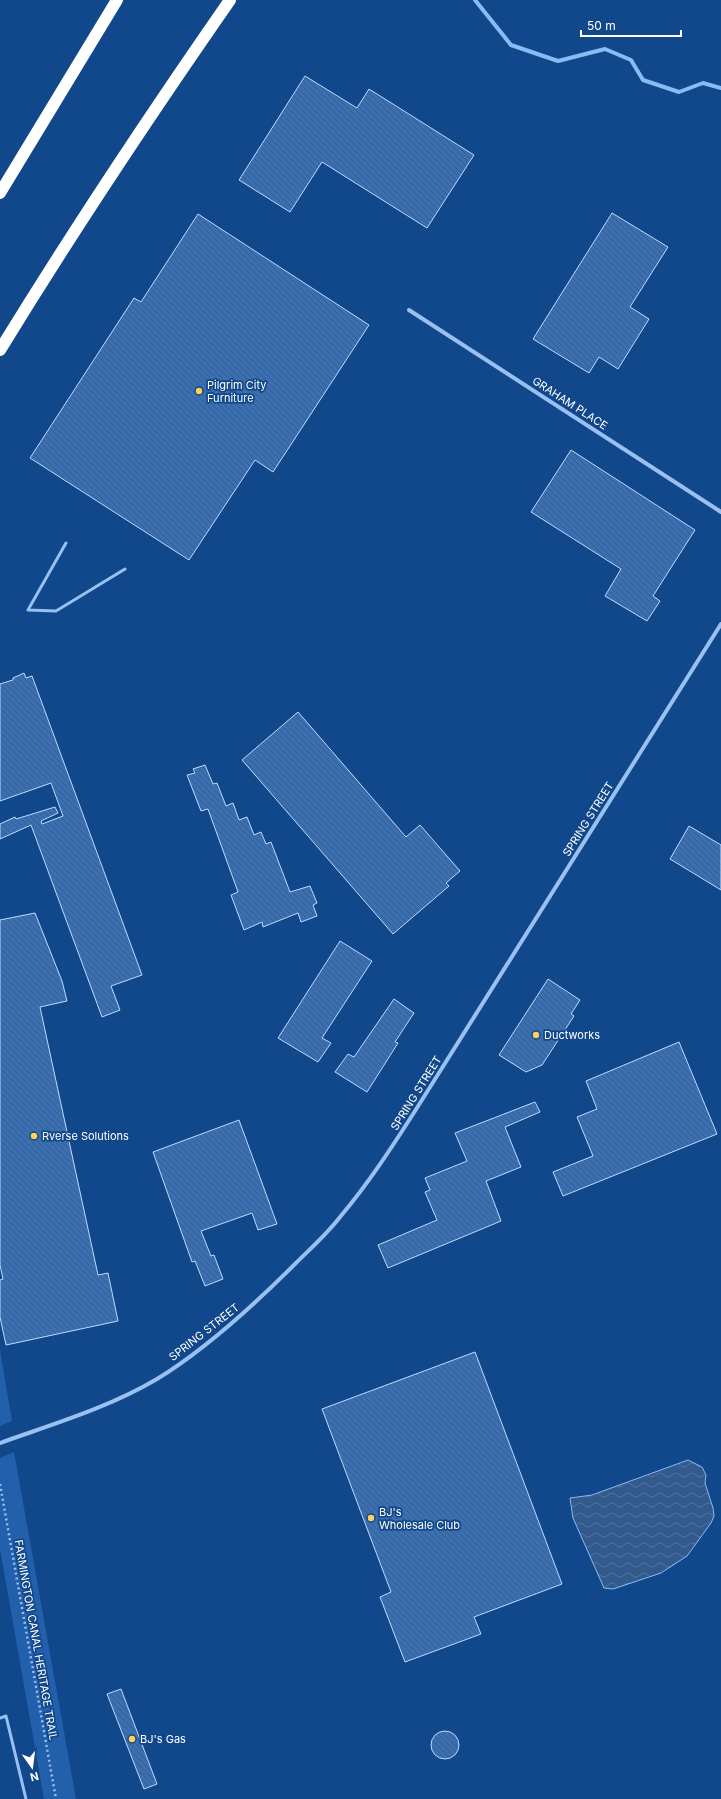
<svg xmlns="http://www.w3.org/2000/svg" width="721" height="1799" viewBox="0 0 721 1799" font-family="Inter,sans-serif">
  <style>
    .park { fill: #2260ab }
    .water { fill: url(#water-waves); stroke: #89bbf5 }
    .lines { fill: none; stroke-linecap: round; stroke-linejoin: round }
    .stream { stroke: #89bbf5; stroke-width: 4 }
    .building { fill: url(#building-back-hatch); stroke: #bfdbfd }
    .path { stroke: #98c0f2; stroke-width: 2.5; stroke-dasharray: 2 3; stroke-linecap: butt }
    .service { stroke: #98c0f2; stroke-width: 3 }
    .minor { stroke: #98c0f2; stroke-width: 4 }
    .motorway { stroke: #fff; stroke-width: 12 }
    .poi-dot { fill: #ffcf58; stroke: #11478b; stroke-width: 1.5 }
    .labels { text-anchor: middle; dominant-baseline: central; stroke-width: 3.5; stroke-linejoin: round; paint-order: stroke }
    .poi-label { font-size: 11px; fill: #fff; stroke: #11478b; text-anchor: start }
    .street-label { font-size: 11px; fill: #fff; stroke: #11478b }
  </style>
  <defs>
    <pattern id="water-waves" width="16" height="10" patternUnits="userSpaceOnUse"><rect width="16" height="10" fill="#325a8d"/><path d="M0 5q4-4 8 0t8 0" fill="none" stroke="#51739e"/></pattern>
    <pattern id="building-back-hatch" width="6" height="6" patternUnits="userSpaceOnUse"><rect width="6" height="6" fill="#3970b5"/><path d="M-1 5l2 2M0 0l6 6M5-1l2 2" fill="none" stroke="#435c7b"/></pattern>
  </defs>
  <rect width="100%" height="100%" fill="#11478b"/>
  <path class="park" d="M0 1350 12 1421 0 1426Z
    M14 1452 76 1799H44L0 1549V1458Z"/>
  <path class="water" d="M688 1460 702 1467 706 1475 705 1483 713 1508 714 1516 711 1523 687 1556 661 1573 613 1589 604 1588 573 1518 570 1498 592 1495Z"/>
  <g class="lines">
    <path class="stream" d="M475 0 511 45 558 61 605 49 631 60 643 80 679 92 703 83 721 88"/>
  </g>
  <path class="building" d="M305 76 357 108 369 89 474 155 427 228 322 162 290 212 239 180Z
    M612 213 668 247 630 307 649 319 618 369 599 357 589 373 533 339Z
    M198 214 369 325 273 472 255 460 189 560 30 458 134 298 141 302Z
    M571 450 695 530 653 596 660 601 647 621 605 596 621 569 531 512Z
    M24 673 26 678 32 676 142 975 111 986 120 1010 102 1017 31 825 0 839V824L15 817 16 819 55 807 58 813 41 821 42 824 63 816 51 783 0 801V684L13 680V678Z
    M298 712 406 837 420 825 460 871 446 883 449 886 393 934 242 760Z
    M205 765 213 784 217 783 226 806 233 803 239 820 247 817 254 835 261 832 266 844 271 842 290 892 310 886 317 903 313 905 317 916 301 922 298 913 263 927 262 922 244 930 231 895 238 892 208 809 201 811 187 775 195 773 193 769Z
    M689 826 721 845V890L670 859Z
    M35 913 62 981 67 1001 40 1007 98 1275 108 1273 118 1321 6 1345 0 1317V1280L3 1279 0 1265V920Z
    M340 941 372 961 322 1038 331 1043 318 1062 278 1038Z
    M548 979 580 1000 571 1014 574 1016 542 1065 526 1072 499 1055Z
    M394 999 414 1013 395 1042 398 1043 367 1092 335 1072 348 1054 354 1057Z
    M679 1042 717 1134 563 1196 553 1172 593 1156 577 1117 597 1109 586 1081Z
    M535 1102 540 1112 505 1127 521 1167 486 1181 501 1221 388 1268 378 1245 437 1220 425 1192 430 1190 425 1178 467 1161 455 1133Z
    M239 1120 277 1224 258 1230 252 1213 201 1231 211 1256 214 1255 223 1279 205 1286 195 1261 192 1262 153 1152Z
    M475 1352 562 1584 474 1617 481 1634 405 1662 380 1597 391 1592 322 1409Z
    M121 1689 157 1784 144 1789 107 1694Z
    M431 1745a14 14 0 1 1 28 0a14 14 0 1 1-28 0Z"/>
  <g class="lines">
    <path class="path" d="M0 1484 56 1799"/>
    <path class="service" d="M66 543 28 610 56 611 125 569
      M0 1718 6 1716 26 1799"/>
    <path class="minor" d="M409 310 721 512
      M0 1443C53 1424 108 1408 157 1379 206 1349 255 1304 296 1263 311 1248 327 1234 340 1217 368 1184 392 1147 415 1111L721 624"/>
    <path class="motorway" d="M0 193 117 0
      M0 350C73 231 150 115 230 0"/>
  </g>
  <g class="poi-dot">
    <circle cx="199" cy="391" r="4"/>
    <circle cx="536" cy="1035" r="4"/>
    <circle cx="34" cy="1136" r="4"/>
    <circle cx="371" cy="1518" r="4"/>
    <circle cx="132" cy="1739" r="4"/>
  </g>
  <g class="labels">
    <g class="poi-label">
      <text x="207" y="385">Pilgrim City<tspan x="207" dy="13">Furniture</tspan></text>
      <text x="544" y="1035">Ductworks</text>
      <text x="42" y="1136">Rverse Solutions</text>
      <text x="379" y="1512">BJ's<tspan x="379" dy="13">Wholesale Club</tspan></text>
      <text x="140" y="1739">BJ's Gas</text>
    </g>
    <g class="street-label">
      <text transform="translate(570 403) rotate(33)">GRAHAM PLACE</text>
      <text transform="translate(588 819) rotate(-58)">SPRING STREET</text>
      <text transform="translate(416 1093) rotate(-58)">SPRING STREET</text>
      <text transform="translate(204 1332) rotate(-38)">SPRING STREET</text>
      <text transform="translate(36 1640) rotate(80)">FARMINGTON CANAL HERITAGE TRAIL</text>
    </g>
  </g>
  <g transform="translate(32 1767) rotate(166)" stroke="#11478b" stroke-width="3" paint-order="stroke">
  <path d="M0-3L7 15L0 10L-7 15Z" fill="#ffffff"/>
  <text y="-6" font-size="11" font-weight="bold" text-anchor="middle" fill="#ffffff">N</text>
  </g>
  <path d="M581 30v6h100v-6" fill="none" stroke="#ffffff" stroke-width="2"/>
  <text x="587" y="30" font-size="12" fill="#ffffff" stroke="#11478b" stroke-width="3" paint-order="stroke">50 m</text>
</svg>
